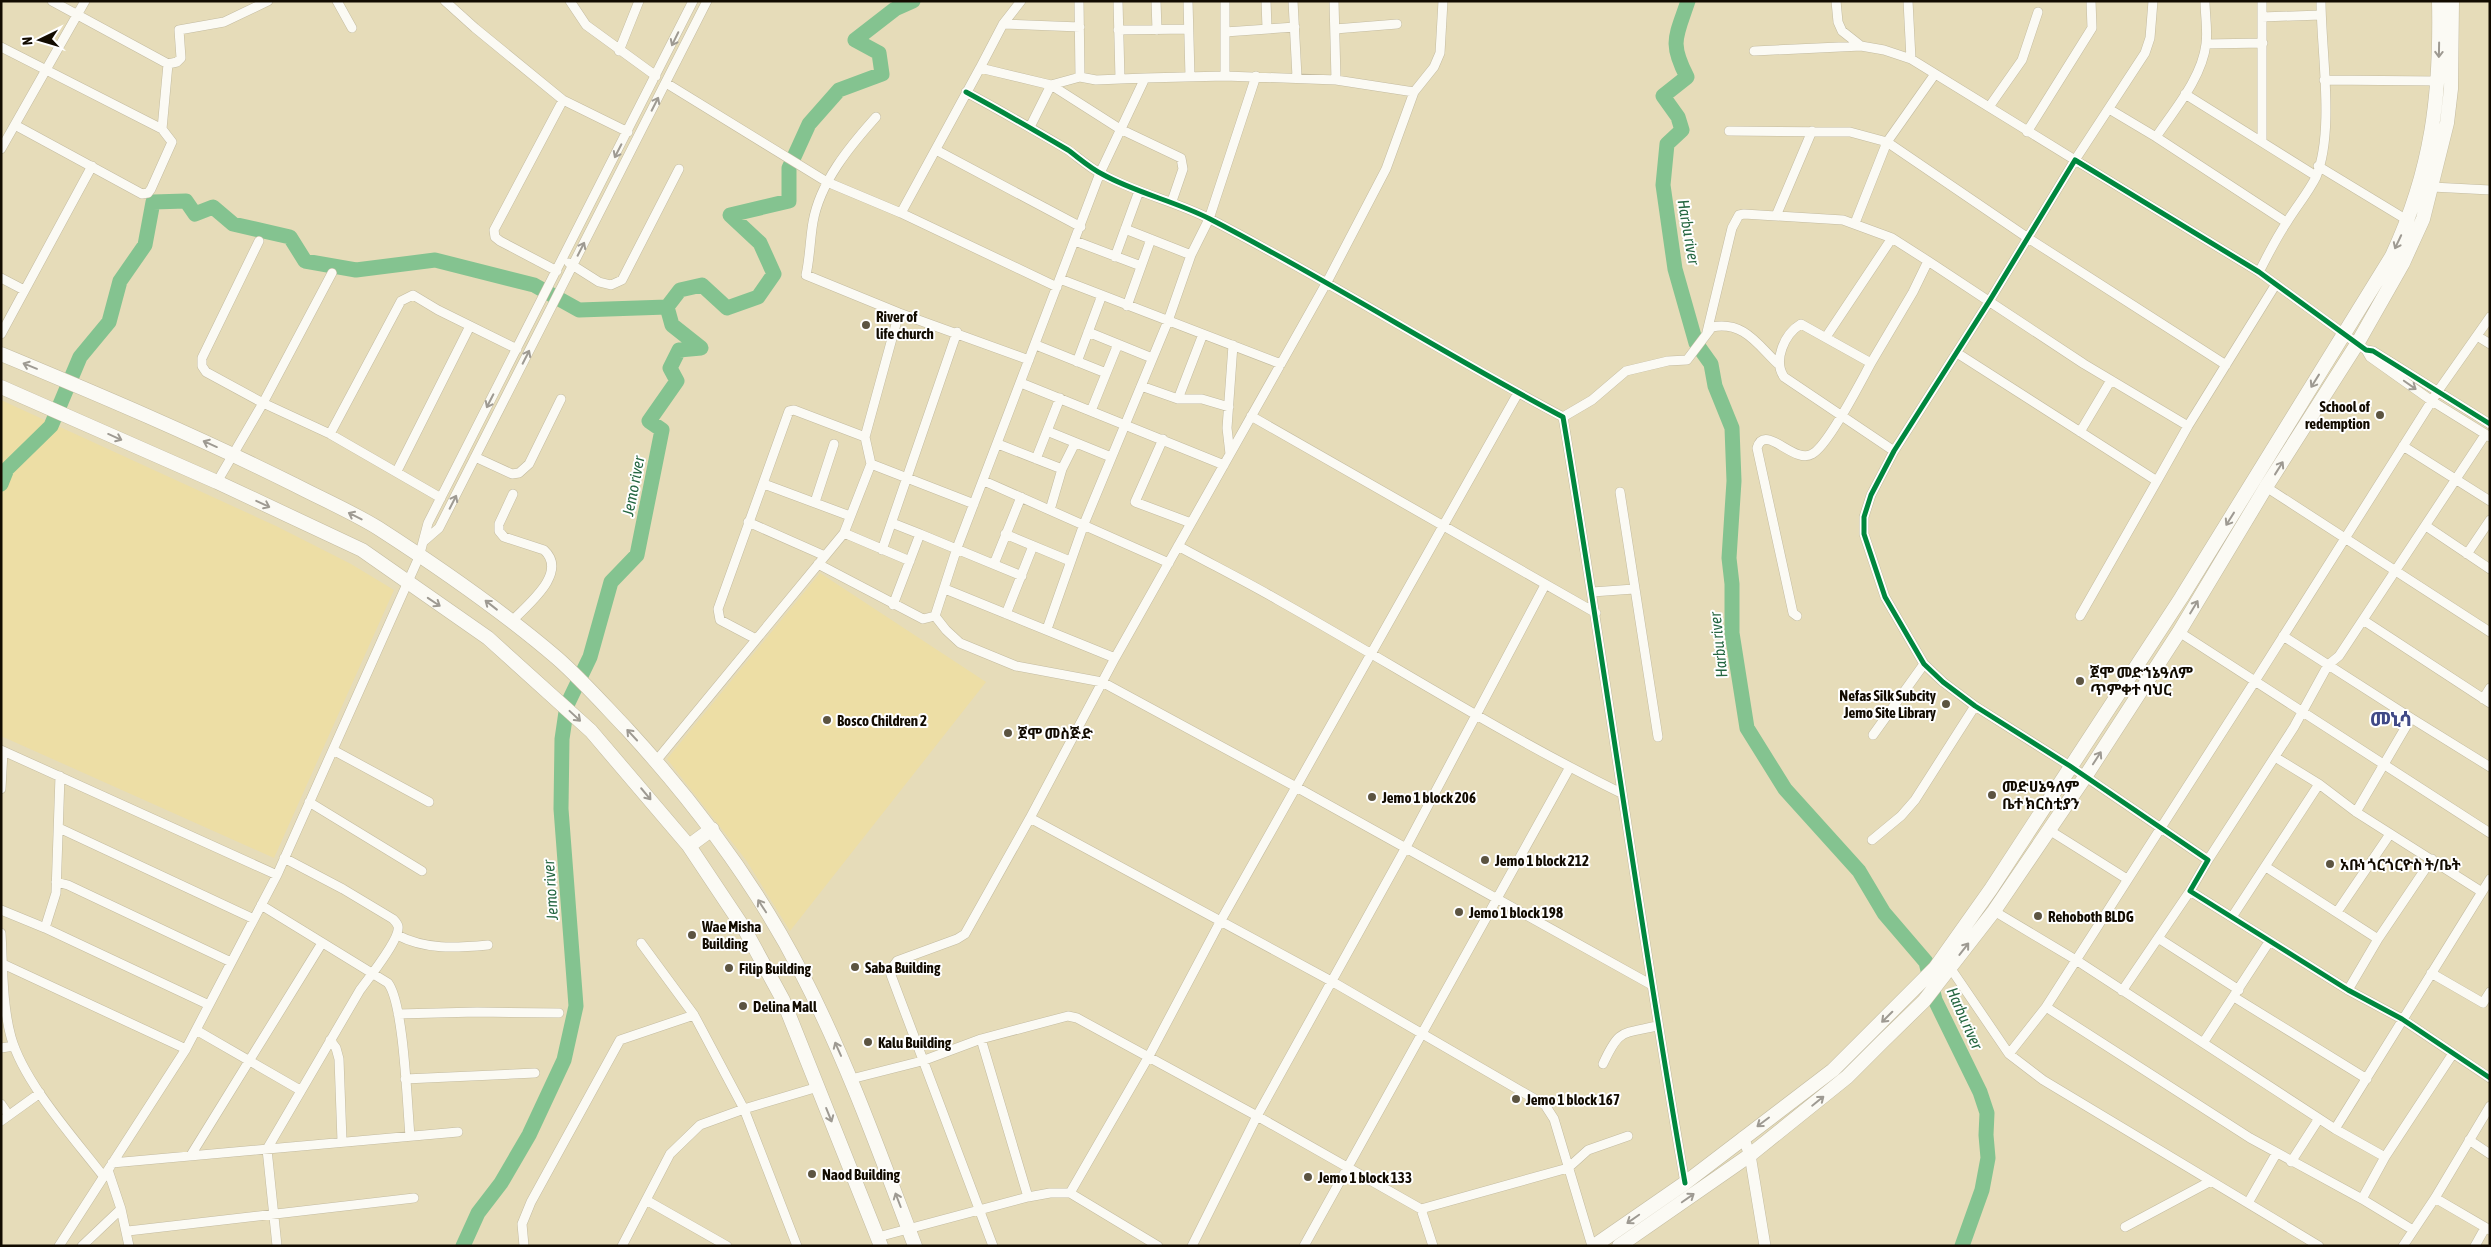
<svg xmlns="http://www.w3.org/2000/svg" width="2491" height="1247" viewBox="0 0 2491 1247" font-family="'Asap Condensed','Noto Sans Ethiopic',sans-serif">
  <style>
    .built { fill: #eddea5 }
    .lines { fill: none; stroke-linecap: round; stroke-linejoin: round }
    .river { stroke: #84c390; stroke-width: 15 }
    .minor-casing { stroke: #c3bba0; stroke-width: 10 }
    .tertiary-casing { stroke: #c3bba0; stroke-width: 12 }
    .primary-casing { stroke: #c3bba0; stroke-width: 15 }
    .minor { stroke: #fbfaf4; stroke-width: 9 }
    .tertiary { stroke: #fbfaf4; stroke-width: 11 }
    .primary { stroke: #fbfaf4; stroke-width: 14 }
    .cycleway-casing { stroke: #fff; stroke-width: 8 }
    .cycleway { stroke: #00873e; stroke-width: 5 }
    .oneway { stroke: #9e9a92 }
    .poi-dot { fill: #5c5441; stroke: #fff; stroke-width: 2 }
    .labels { text-anchor: middle; dominant-baseline: central; stroke-width: 4; stroke-linejoin: round; paint-order: stroke }
    .poi-label { font-size: 15px; font-weight: bold; fill: #120b00; stroke: #fff; text-anchor: start }
    .water-label { font-size: 16px; font-style: italic; fill: #246640; stroke: #fff }
    .district-label { font-size: 20px; font-weight: bold; fill: #404986; stroke: #fff }
  </style>
  <rect width="100%" height="100%" fill="#e6dcb9"/>
  <path class="built" d="M1 400 276 526 351 564 394 590 274 858 1 736Z
    M820 573 986 682 790 931 746 860 667 759Z"/>
  <g class="lines">
    <path class="river" d="M1688 1C1676 37 1669 42 1687 77L1663 96 1678 117 1682 130 1667 144 1663 185 1675 269 1696 343 1711 364 1715 386 1732 428 1734 481 1729 558 1732 584V633L1747 728 1785 789 1859 871 1884 913 1926 962 1935 1000 1980 1092 1987 1113 1986 1135 1988 1158 1982 1190 1962 1246
      M1 484 7 469 51 426 80 357 109 322 120 281 145 245 153 202 186 201 195 214 213 207 233 224 290 237 305 261 356 270 435 260 534 285 579 310 667 307
      M463 1246 478 1213 501 1183 529 1135 564 1060 576 1006 561 809 562 739 567 705 590 657 611 582 637 555 662 430 649 421 677 381 670 368 679 350 701 348 672 325 667 307 680 290 702 285 727 308 758 297 774 274 760 243 730 215 789 201V168L809 124 839 90 882 74 879 53 855 40 895 9 913 1"/>
    <defs>
      <path id="minor" d="M52 1 168 64 177 62 181 58 179 30 224 22 268 1
        M337 1 352 28
        M445 1 475 28 563 100 628 132
        M570 1 586 25 656 76
        M1021 1 1003 24 980 68 1051 85 1080 77 1096 80 1145 78
        M1079 1 1080 77
        M1118 1 1120 79
        M1156 1 1157 30
        M1188 1 1190 77
        M1266 1 1267 28
        M1293 1 1297 77
        M1836 1 1838 22 1842 31 1861 46 1884 50 1911 59
        M1908 1 1911 59 2075 160 2145 53 2150 38 2153 1
        M2262 1V141
        M2262 17 2321 15
        M1003 24 1080 27
        M1335 29 1397 24
        M1118 30 1188 29
        M1225 32 1295 27
        M2206 44 2263 43
        M1 47 162 129 172 142 151 189 148 193 142 194 15 125
        M619 51 639 1
        M1754 51 1861 46
        M1225 76 1336 80 1334 1
        M2324 80 2438 81
        M666 83 827 182 901 213 1057 287
        M966 92C1001 111 1034 130 1068 150 1079 158 1090 168 1102 174 1136 193 1175 201 1210 219 1330 281 1444 354 1563 417 1606 672 1640 928 1685 1183
        M1414 92 1434 67 1440 53 1443 1
        M2185 94 2316 176
        M1989 107 2022 60 2038 12
        M2109 109 2156 137 2286 222
        M876 117C850 146 820 182 813 222 810 239 810 257 806 275L899 313 1029 360
        M1030 127 1051 85 1120 129 1181 158 1183 169 1172 201
        M162 129 168 64
        M1729 131 1850 132 1887 142 1935 74
        M2027 132 2092 28 2091 1
        M2156 137C2174 110 2202 78 2206 44 2208 31 2205 15 2205 1
        M1 149 85 1
        M936 150 1081 227
        M2318 166 2407 220
        M2432 187 2490 190
        M901 213 980 68
        M1776 216 1812 131
        M1855 223 1887 142 2028 238 2226 365
        M1125 229 1191 255
        M259 241 202 358V366L206 372 263 403 330 434 441 498
        M1075 241 1141 266
        M1115 257 1139 191
        M569 263 599 282 611 285 622 280 679 169
        M557 271 500 241 495 237 494 230 563 100
        M2259 272C2268 255 2276 238 2287 222 2296 207 2308 193 2316 177 2335 131 2321 51 2321 1
        M1 278 24 290
        M1060 279 1281 364
        M1127 306 1151 239
        M1088 332 1152 358
        M1707 332 1732 228 1739 215 1744 214 1843 220 1892 238 1928 261
        M1 334 92 166
        M2477 336 2490 344
        M1826 337 1892 238
        M1036 345 1106 373
        M2366 350 2370 357 2432 401 2490 437
        M1077 362 1102 295
        M1021 383 1224 465
        M1141 386 1178 399H1202L1229 407
        M1178 399 1203 334
        M1091 411 1118 344
        M1251 416 1596 613
        M1563 417 1592 400 1626 371 1668 361 1687 360 1712 327C1744 321 1757 344 1778 364
        M2490 424 2373 351 2366 350 2259 272 2075 160 1990 300 1894 451 1871 495 1864 517V534L1885 597 1924 664 1943 682 1975 706 2070 766 2208 860 2190 891 2348 990 2402 1019 2490 1078
        M2188 426 2276 284
        M1047 431 1111 457
        M2080 432 2111 380
        M330 434 401 301 413 295 438 310 517 349
        M1163 439 1135 502 1191 523
        M998 444 1062 469
        M2403 446 2490 501
        M1894 451 1784 377C1773 361 1784 334 1801 324L1871 363 1913 292 1928 261 2084 364 2188 426 2157 481 1957 353
        M1230 454 1227 428 1233 345
        M475 457 512 474 519 473 529 464 561 399
        M1036 459 1060 398
        M871 464 974 504
        M397 471 470 326
        M984 481 1169 563
        M217 482 263 403 332 273
        M764 484 850 516
        M2266 487 2490 632
        M1620 492 1658 737
        M815 502 834 444
        M1050 510 1062 469 1075 443
        M748 522 825 556
        M892 523 920 534
        M2426 526 2490 569
        M844 533 910 561
        M1005 534 1070 561
        M424 541 439 528 707 1
        M1178 546C1211 564 1245 581 1278 600 1392 664 1503 735 1621 793
        M882 550 957 332
        M2467 554 2490 520
        M818 564 923 619 935 616 957 548 1100 173 1145 78 1225 76V1
        M994 564 1021 497
        M945 589 1115 658
        M1592 592 1634 589
        M893 605 920 534 1022 576
        M1006 614 1033 546
        M935 616 946 630 960 643 1016 666 1102 682 1298 788 1650 984
        M1797 616 1793 613 1757 448C1765 422 1794 465 1812 454 1828 446 1861 381 1871 363
        M2080 616 2157 481
        M2363 620 2490 703
        M511 622C527 605 569 573 544 550L504 537 499 531V524L513 494
        M1047 629 1084 524 1168 321 1191 255 1209 219 1256 76
        M2179 632 2490 833
        M2283 636 2411 718
        M756 639 720 620 718 609 789 411 794 410 865 437
        M2483 699 2490 688
        M1873 735 1924 664
        M1 750 277 875
        M333 750 429 802
        M2275 757 2319 784 2356 812 2482 892
        M656 761 844 533 871 464 865 437 899 313
        M1 789 3 751
        M309 802 422 871
        M2356 812 2411 718 2490 767
        M1030 818 1333 982 1545 1105 1554 1119 1592 1246
        M59 828 254 919
        M2049 830 2127 879
        M1872 840 1901 816 1915 800 1975 706
        M2208 860 2294 727 2328 665 2339 656 2485 435
        M2266 867 2378 939
        M56 882 68 885 231 962
        M261 905 388 983C404 1004 407 1104 410 1136
        M1 910 45 928 209 1005
        M1994 911 2076 960 2335 1129 2490 879
        M2337 912 2390 834
        M2232 917 2319 784
        M45 928 56 893 60 776
        M1 933C3 967 2 1004 11 1037 24 1083 74 1138 104 1177
        M397 935C426 950 455 948 488 945
        M2158 938 2239 990
        M641 943 694 1015 744 1109 797 1246
        M1947 963 2009 1054 2043 1080 2319 1246
        M3 964 186 1049
        M2431 973 2483 1003 2490 992
        M2348 990 2378 939 2432 859
        M2122 991 2190 891
        M2234 997 2367 1079
        M2046 1007 2250 1138 2362 1199 2413 1230
        M398 1014 477 1012 559 1013
        M196 1030 300 1090
        M981 1039 1028 1197
        M330 1040 336 1048 339 1059 342 1141
        M2203 1043 2269 942
        M1 1048 14 1046
        M2009 1054 2046 1007 2255 681 2438 391 2490 317
        M1603 1064C1619 1029 1621 1034 1657 1026
        M405 1079 535 1073
        M851 1079 922 1061 981 1039 1068 1016 1077 1018 1257 1116 1421 1209 1433 1246
        M1 1104 8 1114
        M1 1121 40 1093
        M2335 1129 2385 1157 2452 1055
        M2469 1140 2490 1154
        M191 1155 322 943
        M2291 1162 2318 1120
        M112 1163 458 1132
        M108 1170 121 1209 129 1246
        M1070 1193 1149 1056 1220 922 1518 393
        M2435 1198 2490 1230
        M2362 1199 2385 1157
        M646 1200 727 1246
        M2248 1203 2276 1154
        M1421 1209 1568 1168 1588 1150 1628 1136
        M2125 1227 2211 1181
        M128 1231 414 1198
        M878 1237 1028 1197 1050 1193H1070L1158 1246
        M59 1246 186 1049 277 875 419 557 428 523 693 1
        M82 1246 121 1209
        M277 1246 267 1149 360 990C368 979 401 938 398 926 397 923 395 921 393 919L343 889 284 858
        M524 1246 522 1224 531 1202 620 1040 694 1015
        M622 1246 670 1154 700 1125 744 1109 818 1087
        M993 1246 891 975 892 968 897 961 957 939 965 934 1030 818 1115 658 1327 282 1386 169 1414 92 1336 80
        M1192 1246 1257 1116 1405 849 1545 585
        M1304 1246 1570 767
        M2403 1246 2435 1198 2490 1106
        M2475 1246 2485 1228"/>
      <path id="tertiary" d="M1743 1137 1750 1155 1765 1246"/>
      <path id="primary" d="M1 354C100 395 199 437 295 485 322 499 352 512 378 528 440 568 501 610 557 658 582 680 604 705 627 729 695 803 756 884 802 974 847 1061 880 1154 915 1246
        M1 387 217 482 362 550 488 638 591 731 689 846 745 930 783 1000 881 1246
        M689 846 712 829
        M1594 1246 1685 1183 1833 1070 1935 968 1991 889 2181 598 2392 256C2432 170 2441 95 2439 1
        M1619 1246 1750 1155 1847 1077 1883 1041 1924 1001 1994 911 2085 777 2179 632 2266 487 2357 344 2403 263 2423 219 2447 123 2451 89 2452 1"/>
    </defs>
    <use href="#minor" class="minor-casing"/>
    <use href="#tertiary" class="tertiary-casing"/>
    <use href="#primary" class="primary-casing"/>
    <use href="#minor" class="minor"/>
    <use href="#tertiary" class="tertiary"/>
    <use href="#primary" class="primary"/>
    <defs>
      <path id="cycleway" d="M966 92C1001 111 1034 130 1068 150 1079 158 1090 168 1102 174 1136 193 1175 201 1210 219 1330 281 1444 354 1563 417 1606 672 1640 928 1685 1183
        M2490 424 2373 351 2366 350 2259 272 2075 160 1990 300 1894 451 1871 495 1864 517V534L1885 597 1924 664 1943 682 1975 706 2070 766 2208 860 2190 891 2348 990 2402 1019 2490 1078"/>
    </defs>
    <use href="#cycleway" class="cycleway-casing"/>
    <use href="#cycleway" class="cycleway"/>
  </g>
  <defs><path id="oneway-shaft" d="M-6 0H5M1.5-3L5.5 0L1.5 3" fill="none" stroke-width="1.6" stroke-linecap="round" stroke-linejoin="round" transform="scale(1.25)"/></defs>
  <g class="oneway">
    <use href="#oneway-shaft" transform="translate(675 39) rotate(116)"/>
    <use href="#oneway-shaft" transform="translate(2439 50) rotate(91)"/>
    <use href="#oneway-shaft" transform="translate(655 104) rotate(-63)"/>
    <use href="#oneway-shaft" transform="translate(618 151) rotate(117)"/>
    <use href="#oneway-shaft" transform="translate(2398 242) rotate(115)"/>
    <use href="#oneway-shaft" transform="translate(581 249) rotate(-63)"/>
    <use href="#oneway-shaft" transform="translate(526 357) rotate(-63)"/>
    <use href="#oneway-shaft" transform="translate(30 366) rotate(-158)"/>
    <use href="#oneway-shaft" transform="translate(2315 381) rotate(122)"/>
    <use href="#oneway-shaft" transform="translate(2410 385) rotate(35)"/>
    <use href="#oneway-shaft" transform="translate(490 401) rotate(117)"/>
    <use href="#oneway-shaft" transform="translate(115 437) rotate(24)"/>
    <use href="#oneway-shaft" transform="translate(210 444) rotate(-156)"/>
    <use href="#oneway-shaft" transform="translate(2279 468) rotate(-58)"/>
    <use href="#oneway-shaft" transform="translate(453 502) rotate(-63)"/>
    <use href="#oneway-shaft" transform="translate(263 504) rotate(25)"/>
    <use href="#oneway-shaft" transform="translate(355 516) rotate(-153)"/>
    <use href="#oneway-shaft" transform="translate(2230 519) rotate(122)"/>
    <use href="#oneway-shaft" transform="translate(434 602) rotate(34)"/>
    <use href="#oneway-shaft" transform="translate(491 605) rotate(-142)"/>
    <use href="#oneway-shaft" transform="translate(2194 607) rotate(-59)"/>
    <use href="#oneway-shaft" transform="translate(575 716) rotate(43)"/>
    <use href="#oneway-shaft" transform="translate(632 735) rotate(-133)"/>
    <use href="#oneway-shaft" transform="translate(2097 758) rotate(-57)"/>
    <use href="#oneway-shaft" transform="translate(646 794) rotate(50)"/>
    <use href="#oneway-shaft" transform="translate(762 906) rotate(-123)"/>
    <use href="#oneway-shaft" transform="translate(1964 949) rotate(-52)"/>
    <use href="#oneway-shaft" transform="translate(1887 1017) rotate(135)"/>
    <use href="#oneway-shaft" transform="translate(838 1049) rotate(-114)"/>
    <use href="#oneway-shaft" transform="translate(1818 1101) rotate(-39)"/>
    <use href="#oneway-shaft" transform="translate(829 1115) rotate(68)"/>
    <use href="#oneway-shaft" transform="translate(1763 1122) rotate(143)"/>
    <use href="#oneway-shaft" transform="translate(1688 1198) rotate(-35)"/>
    <use href="#oneway-shaft" transform="translate(898 1200) rotate(-111)"/>
    <use href="#oneway-shaft" transform="translate(1633 1219) rotate(145)"/>
  </g>
  <g class="poi-dot">
    <circle cx="866" cy="325" r="5"/>
    <circle cx="2380" cy="415" r="5"/>
    <circle cx="2080" cy="681" r="5"/>
    <circle cx="1946" cy="704" r="5"/>
    <circle cx="827" cy="720" r="5"/>
    <circle cx="1008" cy="733" r="5"/>
    <circle cx="1992" cy="795" r="5"/>
    <circle cx="1372" cy="797" r="5"/>
    <circle cx="1485" cy="860" r="5"/>
    <circle cx="2330" cy="864" r="5"/>
    <circle cx="1459" cy="912" r="5"/>
    <circle cx="2038" cy="916" r="5"/>
    <circle cx="692" cy="935" r="5"/>
    <circle cx="855" cy="967" r="5"/>
    <circle cx="729" cy="968" r="5"/>
    <circle cx="743" cy="1006" r="5"/>
    <circle cx="868" cy="1042" r="5"/>
    <circle cx="1516" cy="1099" r="5"/>
    <circle cx="812" cy="1174" r="5"/>
    <circle cx="1308" cy="1177" r="5"/>
  </g>
  <g class="labels">
    <g class="poi-label">
      <text x="876" y="316">River of<tspan x="876" dy="17">life church</tspan></text>
      <text x="2370" y="406" text-anchor="end">School of<tspan x="2370" dy="17">redemption</tspan></text>
      <text x="2090" y="672">ጀሞ መድኀኔዓለም<tspan x="2090" dy="17">ጥምቀተ ባህር</tspan></text>
      <text x="1936" y="695" text-anchor="end">Nefas Silk Subcity<tspan x="1936" dy="17">Jemo Site Library</tspan></text>
      <text x="837" y="720">Bosco Children 2</text>
      <text x="1018" y="733">ጀሞ መስጅድ</text>
      <text x="2002" y="786">መድሀኔዓለም<tspan x="2002" dy="17">ቤተ ክርስቲያን</tspan></text>
      <text x="1382" y="797">Jemo 1 block 206</text>
      <text x="1495" y="860">Jemo 1 block 212</text>
      <text x="2340" y="864">አቡነ ጎርጎርዮስ ት/ቤት</text>
      <text x="1469" y="912">Jemo 1 block 198</text>
      <text x="2048" y="916">Rehoboth BLDG</text>
      <text x="702" y="926">Wae Misha<tspan x="702" dy="17">Building</tspan></text>
      <text x="865" y="967">Saba Building</text>
      <text x="739" y="968">Filip Building</text>
      <text x="753" y="1006">Delina Mall</text>
      <text x="878" y="1042">Kalu Building</text>
      <text x="1526" y="1099">Jemo 1 block 167</text>
      <text x="822" y="1174">Naod Building</text>
      <text x="1318" y="1177">Jemo 1 block 133</text>
    </g>
    <g class="water-label">
      <text transform="translate(1689 232) rotate(80)">Harbu river</text>
      <text transform="translate(633 486) rotate(-79)">Jemo river</text>
      <text transform="translate(1718 645) rotate(-96)">Harbu river</text>
      <text transform="translate(550 890) rotate(-94)">Jemo river</text>
      <text transform="translate(1965 1018) rotate(66)">Harbu river</text>
    </g>
    <g class="district-label">
      <text x="2391" y="718">መኒሳ</text>
    </g>
  </g>
  <rect width="2491" height="1247" fill="none" stroke="#120b00" stroke-width="5"/>
  <g transform="translate(40 40) rotate(265)" stroke="#ffffff" stroke-width="4" paint-order="stroke">
  <path d="M0-4L9 19L0 12L-9 19Z" fill="#120b00"/>
  <text y="-8" font-size="14" font-weight="bold" text-anchor="middle" fill="#120b00">N</text>
  </g>
</svg>
